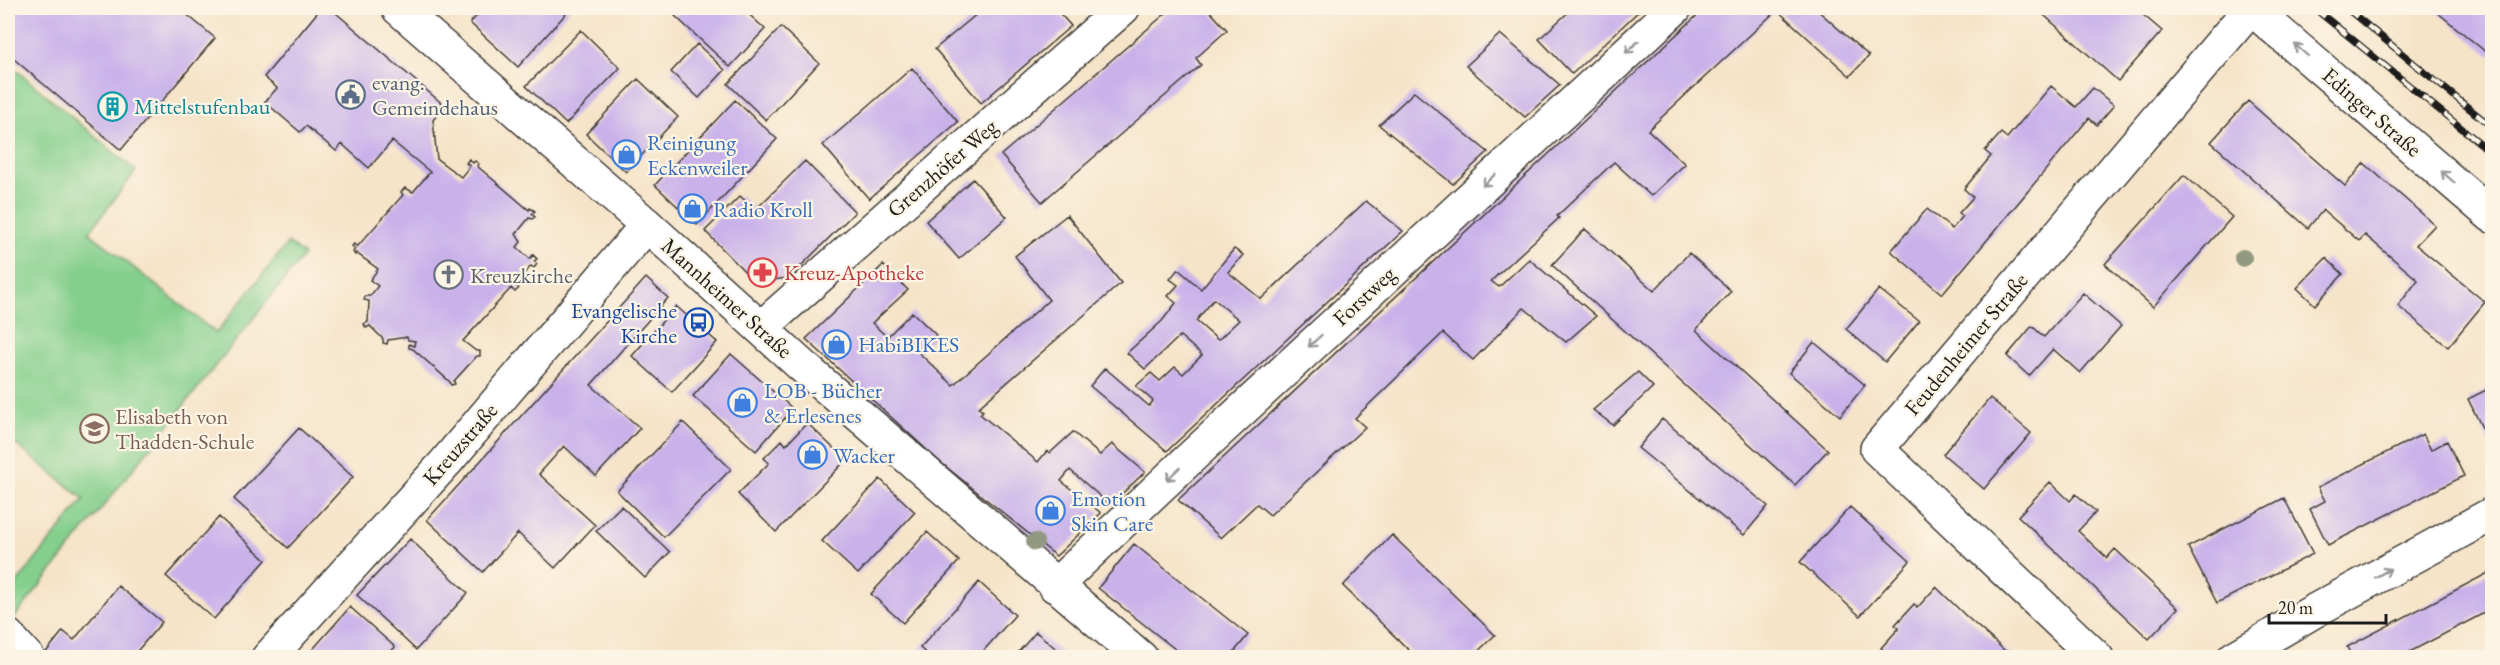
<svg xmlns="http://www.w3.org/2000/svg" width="2500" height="665" viewBox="0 0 2500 665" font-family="'EB Garamond',serif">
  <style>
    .green { fill: #84cf8d; stroke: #507654; stroke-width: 1.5 }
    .building { fill: #c9b2ea; fill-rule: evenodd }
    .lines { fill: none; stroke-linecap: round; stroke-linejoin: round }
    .street-casing { stroke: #3d3a36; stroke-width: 36 }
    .secondary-casing { stroke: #3d3a36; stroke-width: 36 }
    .street { stroke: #fff; stroke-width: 33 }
    .secondary { stroke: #fff; stroke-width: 33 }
    .rail-casing { stroke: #1c1c1c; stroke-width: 7 }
    .rail { stroke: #fcf5e5; stroke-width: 4.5; stroke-dasharray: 14; stroke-linecap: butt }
    .tree { fill: #929980 }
    .oneway { stroke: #999 }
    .labels { text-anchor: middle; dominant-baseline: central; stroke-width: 4.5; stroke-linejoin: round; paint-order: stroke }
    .service-label { font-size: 22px; fill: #4e5e75; stroke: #fcf5e5; text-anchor: start }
    .culture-label { font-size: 22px; fill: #0d838f; stroke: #fcf5e5; text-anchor: start }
    .street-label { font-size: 22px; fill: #1c1c1c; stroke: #fcf5e5 }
    .shop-label { font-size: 22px; fill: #366cbe; stroke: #fcf5e5; text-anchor: start }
    .health-label { font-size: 22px; fill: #be3a42; stroke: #fcf5e5; text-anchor: start }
    .worship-label { font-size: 22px; fill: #5b616d; stroke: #fcf5e5; text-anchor: start }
    .transit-label { font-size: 22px; fill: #164399; stroke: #fcf5e5; text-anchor: end }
    .education-label { font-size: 22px; fill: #785e54; stroke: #fcf5e5; text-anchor: start }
  </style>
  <rect width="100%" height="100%" fill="#fcf5e5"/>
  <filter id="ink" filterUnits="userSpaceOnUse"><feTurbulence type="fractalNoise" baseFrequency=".0167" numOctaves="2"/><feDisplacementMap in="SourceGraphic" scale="12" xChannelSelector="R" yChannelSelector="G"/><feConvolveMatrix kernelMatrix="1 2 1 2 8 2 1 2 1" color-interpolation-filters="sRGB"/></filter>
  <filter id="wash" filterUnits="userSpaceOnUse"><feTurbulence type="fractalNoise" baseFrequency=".008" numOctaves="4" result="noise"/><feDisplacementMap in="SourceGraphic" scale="24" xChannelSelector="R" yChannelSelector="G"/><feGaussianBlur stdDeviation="1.35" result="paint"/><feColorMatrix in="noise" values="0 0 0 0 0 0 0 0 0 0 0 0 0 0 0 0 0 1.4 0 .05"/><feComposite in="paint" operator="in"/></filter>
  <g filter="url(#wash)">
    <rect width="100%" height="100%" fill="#f6e4c9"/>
    <path class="green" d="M8 63 136 171 89 232 216 333 288 243 304 255 15 617 8 611V594L84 499 8 438Z"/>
    <g id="blocks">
      <path class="building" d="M8 8H179L215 38 121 150 8 54Z
        M321 8H330L445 106 433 120 437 159 461 177 470 166 466 163 469 159 473 163 475 161 479 164 477 166 529 210 530 208 535 211 532 214 535 217 532 219 529 218 516 234 521 242 517 247 530 259 533 255 537 259 534 261 537 264 534 268 531 266 515 285 519 288 515 292 511 288 463 341 476 351H480V356H477L454 381 455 384 451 385 450 382 413 349 409 348V344L414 346 415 341 408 340 407 337 388 340 387 344 383 343V339L370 326 366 328 364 324 368 322 369 301 364 300 365 296H370L378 286 370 280 378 269 356 253 355 255 353 252 355 249 352 246 354 244 357 247 403 195 401 192 405 188 413 192 430 172 392 141 369 168 342 144 336 151 306 126 300 132 265 102 277 88 264 77Z
        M484 8H571L518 67 470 23Z
        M683 8H742L765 29 730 67 675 16Z
        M984 8H1055L1071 26 981 103 935 49Z
        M1172 8H1207L1227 30 1196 58 1201 65 1042 202 1001 155Z
        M1573 8H1642L1572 74 1539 39Z
        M1705 8H1815L1869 56 1850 76 1777 10 1648 130 1685 164 1651 196 1614 162 1557 216 1559 218 1491 281 1499 287 1529 259 1596 316 1566 342 1524 308 1473 360 1443 333 1355 418 1365 427 1270 515 1257 504 1221 538 1178 500Z
        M2036 8H2135L2162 31 2118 81Z
        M2432 8H2492V57Z
        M781 27 819 63 766 120 728 84Z
        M581 30 620 68 566 124 526 86Z
        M1500 34 1560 85 1525 117 1466 66Z
        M697 44 725 70 699 98 671 72Z
        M912 68 958 122 869 199 823 145Z
        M638 79 678 117 626 172 586 134Z
        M2051 86 2076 107 2093 88 2114 105 2097 125 2089 118 1942 294 1891 251 1927 209 1952 229 1963 216 1959 213 1973 197 1964 189 1991 156 1985 151 2001 133 2007 138Z
        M1414 92 1488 152 1453 184 1379 125Z
        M735 100 777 139 697 225 655 185Z
        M2248 101 2345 186 2364 163 2435 225 2416 245 2485 302 2448 347 2398 306 2418 280 2365 235 2359 241 2323 210 2308 228 2211 142Z
        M805 161 855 212 789 278 755 282 705 231 740 196 755 210Z
        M2184 175 2232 217 2153 307 2105 264Z
        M973 179 1007 217 959 259 926 221Z
        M1366 201 1403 231 1167 451 1090 386 1105 368 1149 406 1153 401 1136 386 1151 373 1160 381 1175 367 1183 374 1202 355 1180 336 1145 369 1127 353 1162 321 1176 303 1168 296 1178 285 1170 279 1178 269 1201 289 1234 249 1243 255 1228 272 1261 299ZM1214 299 1239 320 1218 340 1196 321Z
        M1067 215 1121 283 978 408 983 411 980 414 1038 462 1047 451 1050 453 1073 432 1100 455 1112 444 1145 472 1110 505 1070 470 1061 481 1101 513 1056 556 939 461 806 339 883 265 908 290 872 323 887 337 912 312 936 335 919 353 953 385 1049 300 1015 256Z
        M1585 229 1654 291 1689 253 1731 291 1696 330 1828 450 1795 485 1552 265Z
        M2326 258 2343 274 2315 305 2297 288Z
        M646 278 668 298 591 385 640 428 596 476 564 446 539 474 595 525 555 568 518 533 483 572 427 520Z
        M1879 289 1919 321 1885 362 1846 329Z
        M2083 293 2121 326 2080 373 2053 349 2029 376 2007 356 2032 326 2044 337Z
        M676 306 717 342 672 392 632 356Z
        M1814 342 1865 385 1840 416 1789 373Z
        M731 354 793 409 756 451 693 396Z
        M1638 372 1653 387 1613 425 1593 410Z
        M2492 387V448L2468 399Z
        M1990 398 2031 433 1984 489 1943 454Z
        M1662 419 1768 506 1744 535 1638 448Z
        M683 422 731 469 664 537 617 491Z
        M807 423 846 460 776 532 738 494 769 463 764 458 782 440 786 445Z
        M299 428 353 477 288 548 234 499Z
        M2423 434 2431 450 2447 441 2464 476 2328 545 2310 509 2325 501 2318 487Z
        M880 479 915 512 858 574 822 541Z
        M2050 482 2070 501 2076 494 2096 512 2078 531 2107 558 2115 549 2178 608 2149 639 2018 516Z
        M2284 498 2313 554 2217 603 2188 547Z
        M621 506 670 552 645 578 596 531Z
        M1850 507 1910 561 1860 616 1800 562Z
        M219 517 266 560 214 619 166 576Z
        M927 532 959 561 903 623 871 594Z
        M1392 535 1495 635 1472 657H1416L1343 586Z
        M410 539 468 593 416 650 357 595Z
        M1134 544 1248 635 1230 657H1185L1098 588Z
        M2492 571V609L2400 657H2352L2347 647Z
        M979 582 1015 615 978 657H930L920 648Z
        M118 586 162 622 132 657H95L92 655 90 657H45L43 656 63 631 74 640Z
        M1936 587 1967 617 2012 657H1892L1881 648 1899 628 1895 625 1914 604 1917 608Z
        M350 607 395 647 386 657H306Z
        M1036 632 1066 657H1014Z"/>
    </g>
  </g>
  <g filter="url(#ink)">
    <use href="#blocks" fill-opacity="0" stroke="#3d3a36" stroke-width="1.5"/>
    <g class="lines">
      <defs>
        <path id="street" d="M761 328 1123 8
          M1055 586 1186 462 1675 8
          M8 636 28 658
          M268 658 446 462 647 225
          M2097 658 1877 449 2251 8 2492 216
          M2234 658 2314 611 2492 514"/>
        <path id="secondary" d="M398 8 647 225 801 365 1141 658"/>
      </defs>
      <use href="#street" class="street-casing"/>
      <use href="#secondary" class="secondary-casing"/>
      <use href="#street" class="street"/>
      <use href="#secondary" class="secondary"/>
      <defs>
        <path id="rail" d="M2314 8 2492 153
          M2346 8 2492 127"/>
      </defs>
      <use href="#rail" class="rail-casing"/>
      <use href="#rail" class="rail"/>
    </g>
    <g class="tree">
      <circle cx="2243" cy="258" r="9"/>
      <circle cx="1035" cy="542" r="9"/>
    </g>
    <defs><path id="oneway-shaft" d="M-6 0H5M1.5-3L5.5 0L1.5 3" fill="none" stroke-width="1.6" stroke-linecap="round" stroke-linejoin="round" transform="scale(1.5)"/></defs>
    <g class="oneway">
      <use href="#oneway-shaft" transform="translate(1632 47) rotate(137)"/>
      <use href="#oneway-shaft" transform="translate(2301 50) rotate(-139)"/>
      <use href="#oneway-shaft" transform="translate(2448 177) rotate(-139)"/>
      <use href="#oneway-shaft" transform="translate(1489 180) rotate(137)"/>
      <use href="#oneway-shaft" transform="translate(1315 341) rotate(137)"/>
      <use href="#oneway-shaft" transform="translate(1173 474) rotate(136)"/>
      <use href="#oneway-shaft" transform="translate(2383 573) rotate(-29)"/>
    </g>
  </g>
  <defs>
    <symbol id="civic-ring" viewBox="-11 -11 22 22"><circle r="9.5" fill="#fcf5e5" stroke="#5c6f8a" stroke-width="1.5"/><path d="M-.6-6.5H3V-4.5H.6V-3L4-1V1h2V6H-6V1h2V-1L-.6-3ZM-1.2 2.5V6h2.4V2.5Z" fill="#5c6f8a"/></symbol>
    <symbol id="building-ring" viewBox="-11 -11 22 22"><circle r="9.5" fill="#fcf5e5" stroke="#0f9aa8" stroke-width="1.5"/><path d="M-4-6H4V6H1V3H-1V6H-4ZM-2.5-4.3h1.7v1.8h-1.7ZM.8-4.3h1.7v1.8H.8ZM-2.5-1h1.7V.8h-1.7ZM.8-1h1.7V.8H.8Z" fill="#0f9aa8"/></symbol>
    <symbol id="shop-ring" viewBox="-11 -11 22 22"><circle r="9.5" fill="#fcf5e5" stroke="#3f7fe0" stroke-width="1.5"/><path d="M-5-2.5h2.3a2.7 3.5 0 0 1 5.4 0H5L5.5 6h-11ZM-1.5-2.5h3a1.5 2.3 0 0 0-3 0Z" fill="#3f7fe0"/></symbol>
    <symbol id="pharmacy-ring" viewBox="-11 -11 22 22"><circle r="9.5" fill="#fcf5e5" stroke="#e0444e" stroke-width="1.5"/><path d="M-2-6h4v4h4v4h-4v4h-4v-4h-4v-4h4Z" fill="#e0444e"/></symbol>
    <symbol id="church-ring" viewBox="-11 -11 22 22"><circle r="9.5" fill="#fcf5e5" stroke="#6b7280" stroke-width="1.5"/><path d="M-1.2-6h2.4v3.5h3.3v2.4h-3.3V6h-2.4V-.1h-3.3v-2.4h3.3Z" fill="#6b7280"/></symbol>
    <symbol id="bus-ring" viewBox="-11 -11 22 22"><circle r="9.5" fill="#fcf5e5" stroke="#1a4fb4" stroke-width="1.5"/><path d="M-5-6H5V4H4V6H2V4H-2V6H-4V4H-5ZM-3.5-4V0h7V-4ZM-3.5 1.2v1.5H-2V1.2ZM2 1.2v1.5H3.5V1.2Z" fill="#1a4fb4"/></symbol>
    <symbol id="school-ring" viewBox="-11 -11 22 22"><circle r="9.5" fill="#fcf5e5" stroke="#8d6e63" stroke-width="1.5"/><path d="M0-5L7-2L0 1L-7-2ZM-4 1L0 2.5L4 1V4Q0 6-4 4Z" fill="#8d6e63"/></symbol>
  </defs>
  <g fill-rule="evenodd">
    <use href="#civic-ring" x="334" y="78" width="33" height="33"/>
    <use href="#building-ring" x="96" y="90" width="33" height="33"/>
    <use href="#shop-ring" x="610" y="138" width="33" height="33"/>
    <use href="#shop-ring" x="676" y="192" width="33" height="33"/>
    <use href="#pharmacy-ring" x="746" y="256" width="33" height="33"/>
    <use href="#church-ring" x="432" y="258" width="33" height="33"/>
    <use href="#bus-ring" x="682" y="306" width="33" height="33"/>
    <use href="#shop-ring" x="820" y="328" width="33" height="33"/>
    <use href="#shop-ring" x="726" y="386" width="33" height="33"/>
    <use href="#school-ring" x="78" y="412" width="33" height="33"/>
    <use href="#shop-ring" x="796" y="438" width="33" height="33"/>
    <use href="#shop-ring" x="1034" y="494" width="33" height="33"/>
  </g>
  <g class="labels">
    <g class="service-label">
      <text x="372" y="82">evang.<tspan x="372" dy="25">Gemeindehaus</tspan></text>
    </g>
    <g class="culture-label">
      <text x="134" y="106">Mittelstufenbau</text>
    </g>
    <g class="street-label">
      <text transform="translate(2372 112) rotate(41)">Edinger Straße</text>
      <text transform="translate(942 168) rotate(-41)">Grenzhöfer Weg</text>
      <text transform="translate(1364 296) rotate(-43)">Forstweg</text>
      <text transform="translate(727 298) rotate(42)">Mannheimer Straße</text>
      <text transform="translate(1966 344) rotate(-50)">Feudenheimer Straße</text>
      <text transform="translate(460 444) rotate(-49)">Kreuzstraße</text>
    </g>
    <g class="shop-label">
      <text x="647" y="142">Reinigung<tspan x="647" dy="25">Eckenweiler</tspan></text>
      <text x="713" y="209">Radio Kroll</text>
      <text x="858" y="344">HabiBIKES</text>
      <text x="764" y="390">LOB - Bücher<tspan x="764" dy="25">&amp; Erlesenes</tspan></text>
      <text x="833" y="455">Wacker</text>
      <text x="1071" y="498">Emotion<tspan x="1071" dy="25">Skin Care</tspan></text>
    </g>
    <g class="health-label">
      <text x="784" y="272">Kreuz-Apotheke</text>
    </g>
    <g class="worship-label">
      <text x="470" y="275">Kreuzkirche</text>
    </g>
    <g class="transit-label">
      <text x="677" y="310">Evangelische<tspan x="677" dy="25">Kirche</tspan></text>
    </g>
    <g class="education-label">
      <text x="115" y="416">Elisabeth von<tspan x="115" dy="25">Thadden-Schule</tspan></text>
    </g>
  </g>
  <rect width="2500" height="665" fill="none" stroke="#fcf5e5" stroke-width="30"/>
  <path d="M2269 614v9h117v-9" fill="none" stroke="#1c1c1c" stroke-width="3"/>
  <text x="2278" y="614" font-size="18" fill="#1c1c1c" stroke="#fcf5e5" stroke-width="4.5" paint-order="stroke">20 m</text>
</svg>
